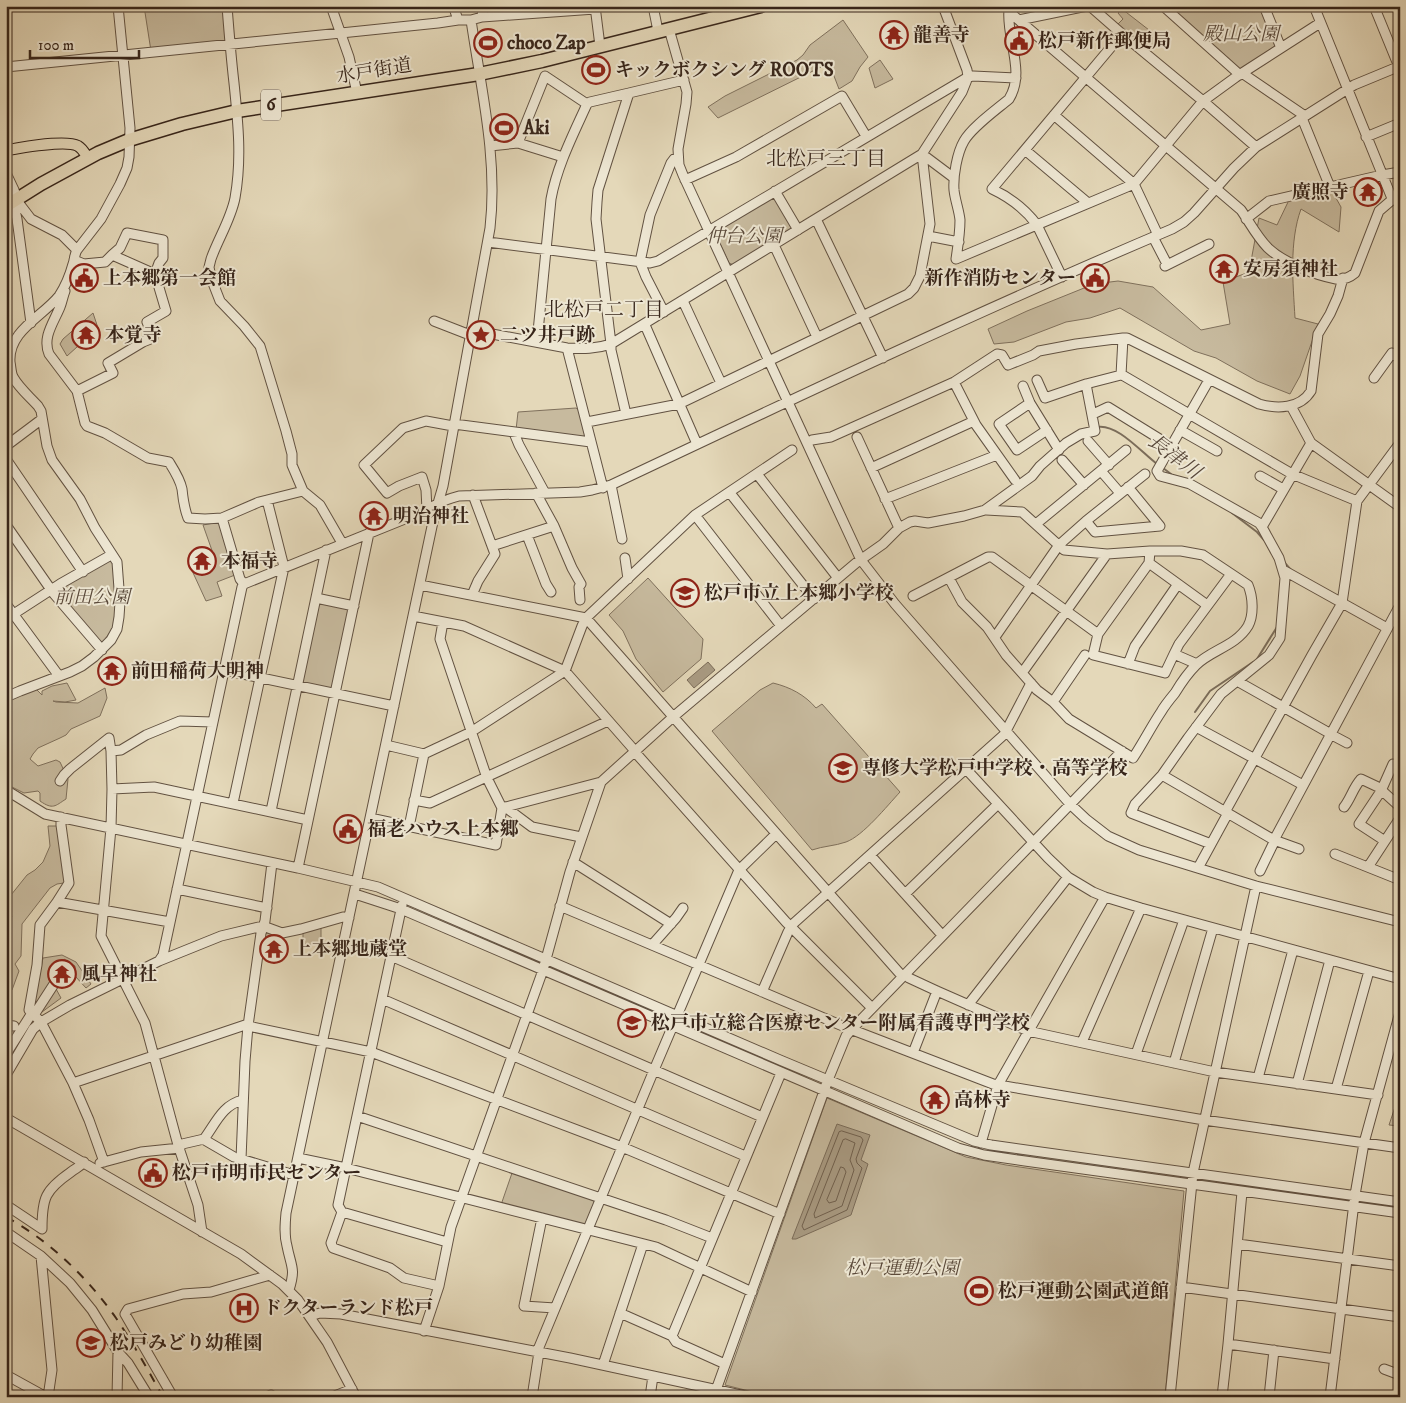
<svg xmlns="http://www.w3.org/2000/svg" width="1406" height="1403" viewBox="0 0 1406 1403" font-family="'IM FELL DW Pica','Noto Serif JP',serif">
  <style>
    .green { fill: #c7ba9e; stroke: #7f705c }
    .water { fill: #a99b83; stroke: #7b6c59 }
    .lines { fill: none; stroke-linecap: round; stroke-linejoin: round }
    .shore { stroke: #70604e; stroke-width: 1 }
    .stream { stroke: #7b6c59; stroke-width: 2 }
    .minor-casing { stroke: #625242; stroke-width: 11 }
    .major-casing { stroke: #37251a; stroke-width: 12 }
    .highway-casing { stroke: #37251a; stroke-width: 15 }
    .minor { stroke: #ede6d2; stroke-width: 9 }
    .major { stroke: #e4d8b9; stroke-width: 10 }
    .highway { stroke: #e4d8b9; stroke-width: 12 }
    .rail { stroke: #37251a; stroke-width: 2; stroke-dasharray: 9 9; stroke-linecap: butt }
    .labels { text-anchor: middle; dominant-baseline: central; stroke-width: 4; stroke-linejoin: round; paint-order: stroke }
    .shield { fill: #ede6d2; stroke: #6e5f51; stroke-width: 1 }
    .shield-label { font-size: 18px; font-weight: bold; fill: #37251a }
    .park-label { font-size: 19px; font-style: italic; fill: #5b4a3b; stroke: #ede6d2 }
    .poi-label { font-size: 19px; font-weight: bold; fill: #37251a; stroke: #ede6d2; text-anchor: start }
    .street-label { font-size: 19px; fill: #37251a; stroke: #ede6d2 }
    .neighbourhood-label { font-size: 20px; fill: #37251a; stroke: #ede6d2 }
    .water-label { font-size: 20px; font-style: italic; fill: #59483a; stroke: #ede6d2 }
  </style>
  <rect width="100%" height="100%" fill="#e4d8b9"/>
  <filter id="stains"><feTurbulence type="fractalNoise" baseFrequency=".004" numOctaves="4"/><feColorMatrix values="0 0 0 0 .2 0 0 0 0 .09 0 0 0 0 .02 0 0 0 .5 -.17"/></filter>
  <radialGradient id="worn" r=".72"><stop offset=".6" stop-color="#630" stop-opacity="0"/><stop offset="1" stop-color="#630" stop-opacity=".3"/></radialGradient>
  <path class="green" d="M144 6H225L228 42 151 51Z
    M1168 6H1261L1276 43 1275 48 1241 70Z
    M1122 9 1158 37 1148 51 1117 25 1123 19 1118 13Z
    M843 20 868 57 860 67 852 81 839 89 829 63 718 118 708 107 725 96 797 60 803 55 810 45Z
    M880 60 893 79 875 88 869 68Z
    M1332 191 1341 207 1339 232 1301 209C1289 242 1293 283 1295 318L1318 324 1300 376 1290 394 1257 381 1216 358 1194 351 1120 308 1090 318 1066 322 1014 342 994 344 988 329 1027 311 1094 284 1118 281 1153 287 1201 330 1230 324 1223 282 1249 272 1259 218 1277 225 1289 200Z
    M775 196 793 229 734 265 729 263 715 233 716 230Z
    M93 313 98 328 67 356 60 344 63 339Z
    M576 408 582 412 588 435 584 438 516 430 518 412Z
    M219 522 235 575 217 582 222 596 206 601 189 564 215 559 203 525Z
    M110 558 113 561 117 608 113 628 103 642 98 641 56 590Z
    M648 578 703 639 701 659 663 692 636 659 623 631 609 615Z
    M320 601 346 606 349 610 333 687 329 689 303 683 301 680 317 603Z
    M67 683 76 700 65 702 53 701 56 702 78 703 105 688 107 698 100 716 71 729 66 735 60 738 38 748 33 754 30 759 38 766 56 760 60 762 68 779 66 799C55 806 53 810 40 801V793L38 791 24 793 6 784V702L35 688 42 695V691L52 686Z
    M773 683C790 687 805 695 816 708L822 704 900 792C887 806 863 836 846 842 835 846 823 846 812 850L712 731 760 690Z
    M48 826H58L66 878 64 883 57 884 50 888 22 924 21 956 15 964 19 971 12 990 6 994V926L12 916 6 913V900H7L27 875 35 870 43 862 50 846Z
    M321 924V945L303 944V932Z
    M268 931 281 935 277 955 261 954 264 933Z
    M62 955 76 962 91 984 86 988 75 976V966L64 959 49 976 61 998 42 1012 33 1008 43 958Z
    M1400 1092V1126L1389 1125Z
    M827 1098 966 1157 1006 1165 1184 1191 1165 1397H773L725 1385Z
    M512 1173 592 1198 595 1203 586 1223 582 1225 505 1205 502 1202Z"/>
  <path class="water" d="M708 662 715 670 694 688 687 680Z
    M837 1124 870 1135 861 1160 868 1164 851 1215 796 1239H792Z"/>
  <g class="lines">
    <path class="shore" d="M842 1131 861 1137 863 1140 856 1159 857 1163 862 1168 847 1210 804 1230 802 1226 839 1132Z
      M846 1139 855 1143 850 1160 854 1170 842 1206 815 1218 814 1214 843 1140Z
      M841 1167 844 1168 846 1172 836 1201 829 1203 827 1200Z"/>
    <path class="stream" d="M1097 427C1117 423 1142 453 1157 464
      M1163 468 1171 474
      M1232 513 1257 532 1264 540
      M1284 562 1291 570
      M1257 659 1277 627
      M1195 712 1210 691 1253 662"/>
    <defs>
      <path id="minor" d="M227 6C229 32 231 57 234 83 238 122 242 159 235 198 231 219 218 239 211 259L209 267 211 278 220 301 244 326 260 346 286 431 292 454V465L303 491
        M331 6 349 57 357 93
        M455 6V11L458 20
        M595 6 600 46
        M653 6 658 31
        M1007 6 1014 16 1241 210C1250 223 1257 237 1268 248 1284 263 1315 275 1336 279 1343 280 1349 278 1355 273L1379 211 1393 199
        M1090 6 1122 34 1203 101 1256 147
        M1163 6 1240 75
        M1264 6 1281 48
        M1314 6 1391 196 1400 204
        M1374 6 1399 67
        M1009 10C1006 39 1026 72 1009 99 996 110 972 127 964 141 957 153 953 176 954 190 955 200 959 210 960 220 960 233 958 246 956 259L1134 184 1203 101 1236 77 1320 23
        M482 17 595 9
        M1019 20 1087 6
        M669 29 687 92 686 104 678 149 679 165 683 175 861 560 895 604 1070 804 1086 819 1108 836 1139 850 1256 886 1400 922
        M6 67 341 33 438 23 458 20H471L482 17 483 6
        M1242 73 1305 116
        M1054 115 1134 184 1158 235
        M1302 118 1330 187
        M1366 137 1400 123
        M490 146 518 143
        M1025 150 1088 203
        M922 154 954 178
        M563 157 518 143 545 76 587 104
        M6 173 14 190 18 202 31 219 62 235 77 250 101 219 120 184 127 168 129 157 130 128 118 6
        M685 180 736 157 842 96 866 136
        M775 191 798 230
        M12 202 15 210 17 219 31 323
        M816 219 883 358
        M1246 219 1269 201 1382 175 1400 172
        M928 236 959 242
        M1153 237 1167 264
        M488 242 650 263 658 261 968 77 973 76 1016 78
        M774 245 817 337
        M112 255 120 248 127 233 163 240V258L159 263 155 274
        M74 260 84 264 105 262 112 255 155 274 166 311 147 322 153 338 143 342 108 363 113 373 77 391
        M1165 266 1209 244
        M1062 277 1037 225C1026 210 1009 197 992 189L1122 34
        M65 291C63 296 62 302 60 307 54 322 42 337 49 354L77 391 85 423 87 426 105 433 148 458 169 462C174 470 180 479 182 489 183 499 184 508 188 518L205 519 222 518 259 502 303 491 320 505 342 543
        M683 301 721 383
        M664 312 646 277 640 262 650 215 671 163 674 159 678 157
        M434 321 470 335
        M645 325 697 444
        M471 330 567 348C583 349 596 349 611 344L922 154 962 92 968 77 967 70 943 6
        M1123 338 1121 375 1124 376 1292 474 1357 501
        M537 342 551 199C557 166 573 135 587 104L590 102 629 93
        M567 348 603 488
        M1374 378 1392 353 1400 359
        M1037 380 1045 398 1086 384 1121 375
        M1209 380 1157 471 1160 476 1190 484 1259 523 1262 527 1279 558 1285 578 1280 638 1269 655 1221 694 1188 738 1162 775 1135 804 1131 813 1211 844
        M954 382 976 425 1015 480
        M1023 386 1030 403 1059 450
        M1030 403 999 424 1017 450 1047 430
        M1291 406 1311 443 1400 507
        M626 414 611 350V344L596 219 597 202 598 190 629 93 684 80
        M1093 414 1108 407 1171 446
        M587 422 679 404 908 294 914 288 920 276 930 224 922 154
        M454 424 591 442
        M1180 430 1217 451
        M514 433 519 445 545 493
        M857 437 899 528
        M1088 441 1109 465
        M807 443 812 440 831 437 954 382 997 354 1002 355 1008 365 1033 355 1039 351 1076 344 1123 338H1127L1259 404C1277 409 1300 409 1311 391L1318 334 1330 314 1338 296 1343 278
        M6 446 42 419
        M6 459 83 572
        M1062 460 1084 485
        M871 468 974 421
        M1101 471 1120 493
        M757 474 838 578
        M1260 476 1283 489
        M611 485 622 539
        M536 493 554 526 572 568 581 584 579 587 580 600
        M730 493 814 599
        M885 499 997 455
        M427 510 426 490 422 477 399 486 387 493 364 465 403 428 426 421 453 426
        M695 515 781 626
        M222 518 240 579 244 584
        M1086 521 1095 532 1160 526 1128 487
        M1036 524 1126 450
        M6 525 54 594 102 650
        M1262 527 1311 443
        M527 535 546 584 551 592
        M492 546 554 526
        M625 558 628 579
        M1149 563 1207 605
        M1283 570 1387 628
        M949 578 962 602 987 627 1006 655 1037 690 1053 702 1069 719 1133 758C1143 743 1151 727 1161 712 1165 705 1170 699 1175 693 1181 683 1187 674 1196 665 1211 650 1236 646 1248 626 1254 615 1253 597 1248 585L1203 555 1181 551H1150L1107 554 1064 550 1022 512 986 510
        M420 585 586 618 902 976
        M472 595 478 581 495 554 473 495
        M913 596 988 557H992L1098 634 1149 563 1150 551
        M316 598 354 606
        M6 604 59 676
        M413 616 464 626 565 671 635 751
        M6 619 60 584 111 555
        M1098 634 1093 655 1165 673 1174 654 1179 644 1231 574
        M995 637 1059 545 1086 521 1145 474
        M1174 654 1197 664
        M1128 664 1135 646 1178 584
        M224 670 394 706
        M1022 673 1107 554
        M1237 681 1331 734
        M6 697 20 691 70 672 82 666 94 657 111 640 117 629 119 617 120 602 117 562 95 528 80 499 52 460 47 446 41 411 38 406C30 397 19 388 13 377 11 373 11 367 10 362 8 331 42 317 59 296 65 287 70 275 73 264 75 259 74 255 77 250
        M1053 702 1085 655
        M1196 727 1303 785
        M1006 731 1031 683
        M1330 734 1347 743
        M386 745 424 754
        M111 751 121 750 146 735 180 721 213 722
        M634 751 786 922 872 1008
        M966 769 1048 858 1068 877 1093 892 1105 897 1141 908 1400 979
        M1162 775 1274 840 1299 849
        M60 781 64 775 70 769 109 738 111 751 112 789 111 828 101 936 145 1023 178 1145 198 1205 202 1232
        M112 789 154 787 308 820
        M6 790 45 814 298 868 378 887 780 1060 974 1141 991 1145 1400 1202
        M414 800 430 803 608 721
        M233 803 284 567 267 500
        M505 807 532 827 581 837
        M1344 807C1351 798 1353 788 1361 779L1378 787 1400 807
        M502 808 601 782
        M271 811 326 550
        M1225 812 1312 655 1342 603 1357 501 1400 443
        M61 817V825L69 883 57 902 40 925 37 965 29 1010 41 1022 73 1083
        M370 818 496 845 502 808 487 778 440 639 443 622
        M409 827 424 754 471 732 565 671 582 626 586 618 695 515 792 450
        M1274 840 1400 605
        M1385 841 1359 824 1381 791 1393 764
        M1335 854 1400 880
        M870 855 942 935
        M573 862 671 924
        M1368 867 1400 818
        M298 868 369 533
        M1198 868 1228 813
        M1260 871 1275 840
        M177 889 267 908
        M355 894 401 909 958 1148 984 1155 1025 1161 1400 1213
        M905 894 998 804
        M57 902 170 922
        M402 905 338 1205 342 1212 447 1242
        M560 906 845 1027 993 1084 1204 1120 1400 1148
        M652 945 676 918 683 908
        M391 956 762 1117
        M159 961 221 936 263 926 282 933 301 929 343 917 349 918
        M905 974 909 978 937 991 1028 1031 1215 1072 1378 1095
        M762 992 788 932 794 923 1007 732
        M382 999 745 1156
        M968 1005 1068 877
        M34 1015 56 981
        M6 1025 14 1026
        M248 1026 371 1052 622 1147 780 1214
        M1082 1042 1141 908
        M913 1053 937 991
        M6 1054 32 1013
        M1136 1054 1184 920
        M1174 1063 1213 928
        M6 1075 33 1029 41 1022 70 1005 159 961 163 955 242 587 244 584 427 510C437 503 447 499 459 496L580 492 592 490 611 485C797 397 983 309 1172 229L1184 222 1194 213 1234 168 1256 147 1354 85 1400 66
        M1258 1078 1293 950
        M1297 1084 1330 960
        M1336 1089 1369 971
        M357 1116 666 1220 712 1238
        M6 1118 241 1254 282 1284 298 1300 327 1342 356 1397
        M203 1139 234 1157 294 1175
        M981 1143 998 1085 1105 897
        M178 1145 204 1139C216 1123 222 1105 243 1100
        M298 1158 346 1168 656 1247 752 1292
        M241 1159 245 1061 248 1026 261 933 265 921 272 863
        M104 1162 89 1120 73 1083 248 1024
        M100 1163 141 1152 180 1148
        M6 1205 42 1229C42 1198 45 1190 71 1172 76 1168 80 1167 84 1162
        M342 1212 331 1243 333 1248 390 1268 404 1278 439 1286
        M542 1218 524 1306 555 1308
        M6 1232 41 1256 70 1283 92 1310 118 1352 128 1363 149 1397
        M1238 1244 1400 1266
        M41 1256 52 1370 48 1397
        M1181 1287 1400 1317
        M289 1290C296 1268 291 1267 287 1246 284 1235 285 1224 286 1213L434 517 443 486 490 228C498 158 481 89 471 20
        M620 1313 672 1336 676 1342 725 1364
        M310 1316 320 1313 341 1314 570 1358 750 1397
        M424 1331 439 1286 451 1227 543 970 570 872 601 782 673 717 856 563 883 544 899 528 910 522 915 521 928 523 964 516 985 510 1032 476 1040 466 1066 443 1081 434 1095 431 1086 384
        M672 1336 781 1073
        M1228 1344 1335 1359
        M537 1352 654 1070 739 870 776 834
        M603 1365 643 1244
        M1384 1369 1400 1375
        M8 1376 46 1397
        M716 1390 828 1080 846 1036 851 1030 1122 751
        M117 1397 118 1352
        M173 1397 125 1314 128 1309 183 1294 211 1292 270 1275
        M267 1397 271 1395 272 1397
        M332 1397 352 1389
        M532 1397 539 1352
        M650 1397 653 1376
        M1170 1397 1193 1173 1256 886
        M1222 1397 1228 1344 1242 1192
        M1269 1397 1274 1350
        M1330 1397 1355 1195 1364 1143 1400 1012"/>
      <path id="major" d="M6 150C22 148 65 139 78 146 83 149 85 154 88 158"/>
      <path id="highway" d="M6 206 41 184 98 153 129 140 182 124 237 111 479 74 542 61 761 6"/>
    </defs>
    <use href="#minor" class="minor-casing"/>
    <use href="#major" class="major-casing"/>
    <use href="#highway" class="highway-casing"/>
    <use href="#minor" class="minor"/>
    <use href="#major" class="major"/>
    <use href="#highway" class="highway"/>
    <path class="rail" d="M6 1217C50 1241 87 1277 116 1318 133 1343 148 1370 163 1397"/>
  </g>
  <defs>
    <symbol id="temple-ring" viewBox="-11 -11 22 22"><circle r="9.5" fill="#ede6d2" stroke="#8f2418" stroke-width="1.5"/><path d="M0-6L5-2H3V0L6.5 2.5H4V6H1.5V3h-3V6H-4V2.5H-6.5L-3 0V-2H-5Z" fill="#8f2418"/></symbol>
    <symbol id="civic-ring" viewBox="-11 -11 22 22"><circle r="9.5" fill="#ede6d2" stroke="#8f2418" stroke-width="1.5"/><path d="M-.6-6.5H3V-4.5H.6V-3L4-1V1h2V6H-6V1h2V-1L-.6-3ZM-1.2 2.5V6h2.4V2.5Z" fill="#8f2418"/></symbol>
    <symbol id="stadium-ring" viewBox="-11 -11 22 22"><circle r="9.5" fill="#ede6d2" stroke="#8f2418" stroke-width="1.5"/><path d="M0-5a6.5 5 0 1 0 0 10a6.5 5 0 1 0 0-10ZM-3.5-1.8h7v3.6h-7Z" fill="#8f2418"/></symbol>
    <symbol id="sight-ring" viewBox="-11 -11 22 22"><circle r="9.5" fill="#ede6d2" stroke="#8f2418" stroke-width="1.5"/><path d="M0-6L1.8-2.2L6-1.7L2.9 1.2L3.7 5.4L0 3.3L-3.7 5.4L-2.9 1.2L-6-1.7L-1.8-2.2Z" fill="#8f2418"/></symbol>
    <symbol id="school-ring" viewBox="-11 -11 22 22"><circle r="9.5" fill="#ede6d2" stroke="#8f2418" stroke-width="1.5"/><path d="M0-5L7-2L0 1L-7-2ZM-4 1L0 2.5L4 1V4Q0 6-4 4Z" fill="#8f2418"/></symbol>
    <symbol id="university-ring" viewBox="-11 -11 22 22"><circle r="9.5" fill="#ede6d2" stroke="#8f2418" stroke-width="1.5"/><path d="M0-5L7-2L0 1L-7-2ZM-4 1L0 2.5L4 1V4Q0 6-4 4Z" fill="#8f2418"/></symbol>
    <symbol id="hospital-ring" viewBox="-11 -11 22 22"><circle r="9.5" fill="#ede6d2" stroke="#8f2418" stroke-width="1.5"/><path d="M-5-5h3v3.5h4V-5h3V5h-3V1.5h-4V5h-3Z" fill="#8f2418"/></symbol>
  </defs>
  <g fill-rule="evenodd">
    <use href="#temple-ring" x="878" y="19" width="32" height="32"/>
    <use href="#civic-ring" x="1003" y="25" width="32" height="32"/>
    <use href="#stadium-ring" x="472" y="27" width="32" height="32"/>
    <use href="#stadium-ring" x="580" y="54" width="32" height="32"/>
    <use href="#stadium-ring" x="488" y="112" width="32" height="32"/>
    <use href="#temple-ring" x="1352" y="176" width="32" height="32"/>
    <use href="#temple-ring" x="1208" y="253" width="32" height="32"/>
    <use href="#civic-ring" x="68" y="262" width="32" height="32"/>
    <use href="#civic-ring" x="1079" y="262" width="32" height="32"/>
    <use href="#temple-ring" x="70" y="319" width="32" height="32"/>
    <use href="#sight-ring" x="465" y="319" width="32" height="32"/>
    <use href="#temple-ring" x="358" y="500" width="32" height="32"/>
    <use href="#temple-ring" x="186" y="545" width="32" height="32"/>
    <use href="#school-ring" x="669" y="577" width="32" height="32"/>
    <use href="#temple-ring" x="96" y="655" width="32" height="32"/>
    <use href="#school-ring" x="827" y="752" width="32" height="32"/>
    <use href="#civic-ring" x="332" y="813" width="32" height="32"/>
    <use href="#temple-ring" x="258" y="933" width="32" height="32"/>
    <use href="#temple-ring" x="46" y="958" width="32" height="32"/>
    <use href="#university-ring" x="616" y="1007" width="32" height="32"/>
    <use href="#temple-ring" x="919" y="1084" width="32" height="32"/>
    <use href="#civic-ring" x="137" y="1157" width="32" height="32"/>
    <use href="#stadium-ring" x="963" y="1275" width="32" height="32"/>
    <use href="#hospital-ring" x="228" y="1292" width="32" height="32"/>
    <use href="#school-ring" x="75" y="1327" width="32" height="32"/>
  </g>
  <g class="labels">
    <rect class="shield" x="261" y="89.5" width="20" height="31" rx="4"/>
    <g class="shield-label">
      <text x="271" y="105">6</text>
    </g>
    <g class="park-label">
      <text x="1241" y="34">殿山公園</text>
      <text x="744" y="236">仲台公園</text>
      <text x="92" y="597">前田公園</text>
      <text x="902" y="1268">松戸運動公園</text>
    </g>
    <g class="poi-label">
      <text x="913" y="35">龍善寺</text>
      <text x="1038" y="41">松戸新作郵便局</text>
      <text x="507" y="43">choco Zap</text>
      <text x="615" y="70">キックボクシング ROOTS</text>
      <text x="523" y="128">Aki</text>
      <text x="1349" y="192" text-anchor="end">廣照寺</text>
      <text x="1243" y="269">安房須神社</text>
      <text x="103" y="278">上本郷第一会館</text>
      <text x="1076" y="278" text-anchor="end">新作消防センター</text>
      <text x="105" y="335">本覚寺</text>
      <text x="500" y="335">二ツ井戸跡</text>
      <text x="393" y="516">明治神社</text>
      <text x="221" y="561">本福寺</text>
      <text x="704" y="593">松戸市立上本郷小学校</text>
      <text x="131" y="671">前田稲荷大明神</text>
      <text x="862" y="768">専修大学松戸中学校・高等学校</text>
      <text x="367" y="829">福老ハウス上本郷</text>
      <text x="293" y="949">上本郷地蔵堂</text>
      <text x="81" y="974">風早神社</text>
      <text x="651" y="1023">松戸市立総合医療センター附属看護専門学校</text>
      <text x="954" y="1100">高林寺</text>
      <text x="172" y="1173">松戸市明市民センター</text>
      <text x="998" y="1291">松戸運動公園武道館</text>
      <text x="263" y="1308">ドクターランド松戸</text>
      <text x="110" y="1343">松戸みどり幼稚園</text>
    </g>
    <g class="street-label">
      <text transform="translate(374 71) rotate(-9)">水戸街道</text>
    </g>
    <g class="neighbourhood-label">
      <text x="826" y="159">北松戸三丁目</text>
      <text x="604" y="310">北松戸二丁目</text>
    </g>
    <g class="water-label">
      <text transform="translate(1174 457) rotate(37)">長津川</text>
    </g>
  </g>
  <rect width="1406" height="1403" fill="none" stroke="#e4d8b9" stroke-width="25"/>
  <rect x="8" y="8" width="1391" height="1388" fill="none" stroke="#37251a" stroke-width="2.5"/>
  <rect x="12" y="12" width="1381" height="1378" fill="none" stroke="#37251a"/>
  <path d="M30 50v8h109v-8" fill="none" stroke="#37251a" stroke-width="2.5"/>
  <text x="38" y="50" font-size="15" fill="#37251a" stroke="#ede6d2" stroke-width="4" paint-order="stroke">100 m</text>
  <rect width="100%" height="100%" filter="url(#stains)"/>
  <rect width="100%" height="100%" fill="url(#worn)"/>
</svg>
